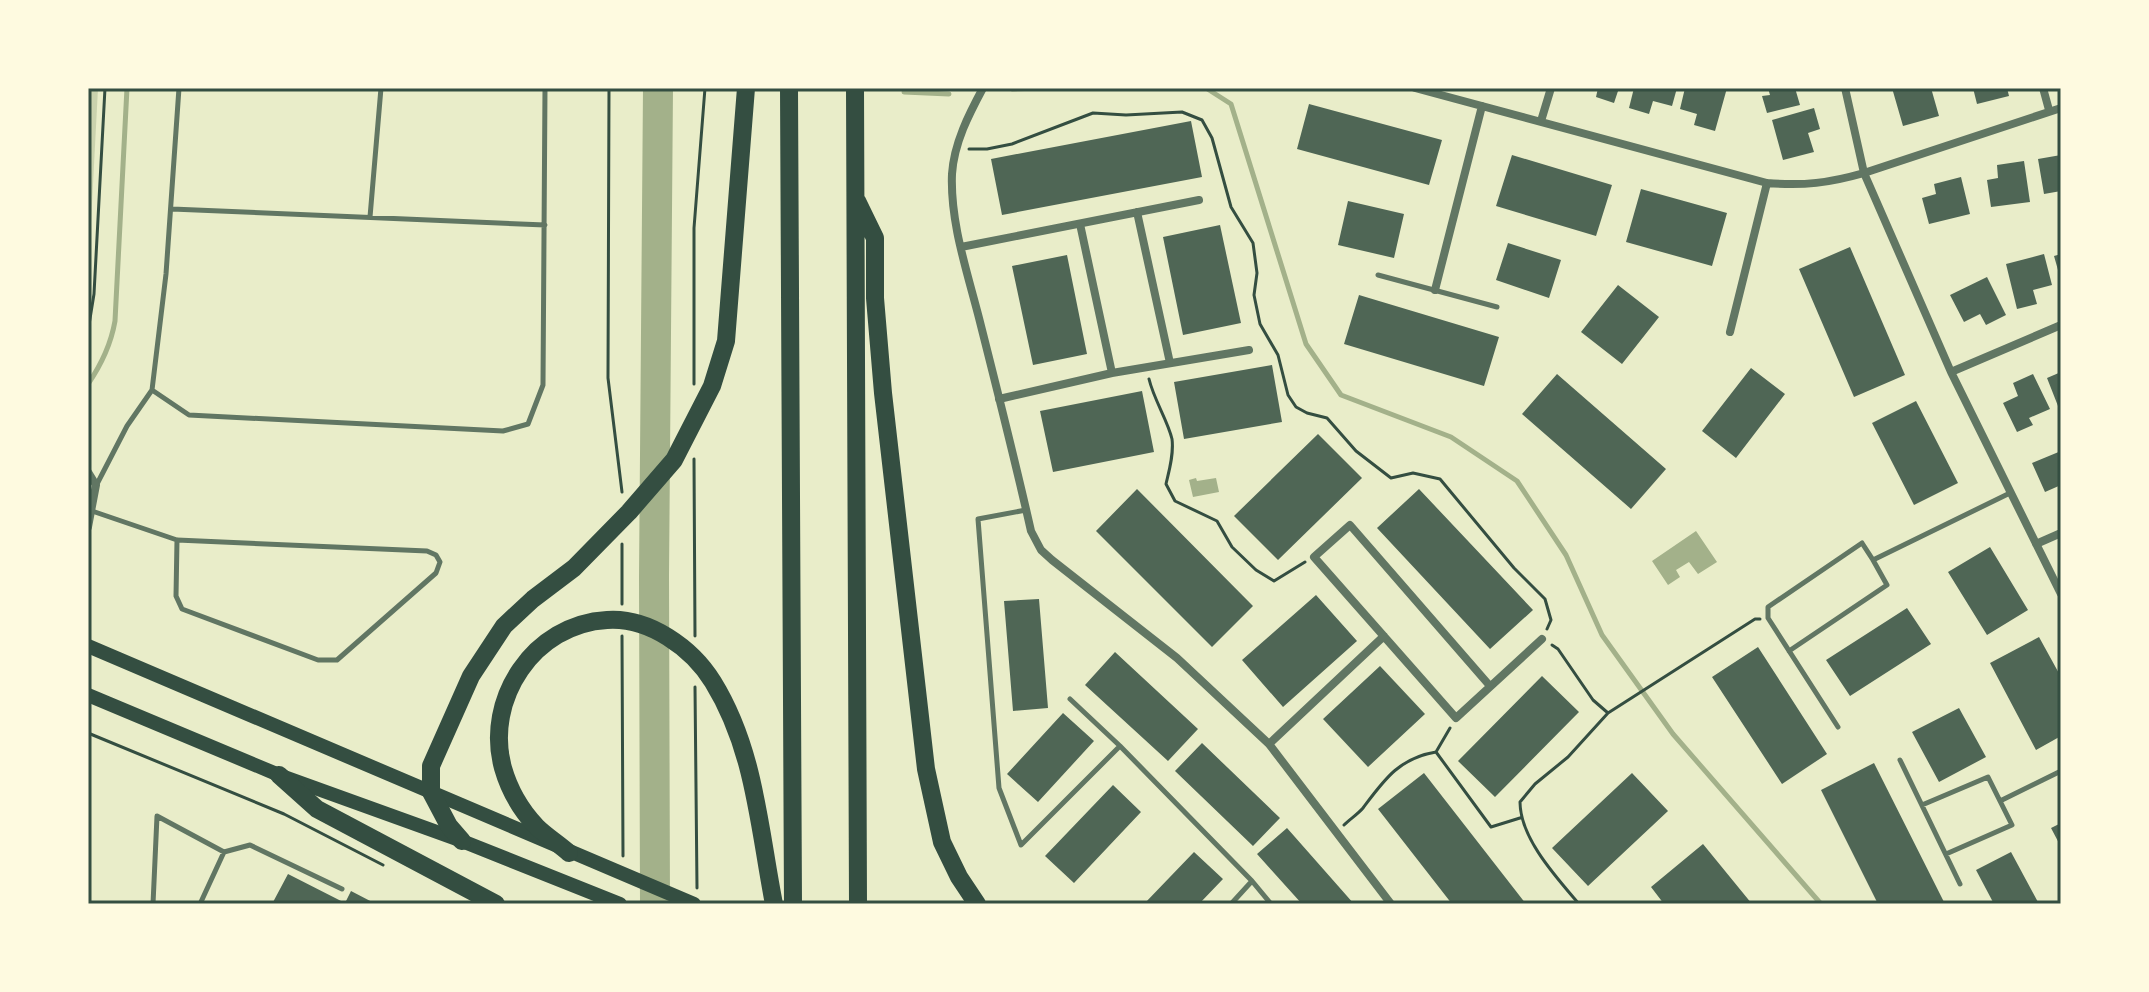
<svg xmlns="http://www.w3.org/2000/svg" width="2149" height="992" viewBox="0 0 2149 992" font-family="Poppins,sans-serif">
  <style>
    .green { fill: #cad2ad }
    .water { fill: #a3b18a }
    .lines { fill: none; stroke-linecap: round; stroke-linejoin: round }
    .stream { stroke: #a3b18a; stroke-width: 5 }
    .river { stroke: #a3b18a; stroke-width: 30 }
    .building { fill: #4f6655 }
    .path { stroke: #344e41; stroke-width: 3 }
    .service { stroke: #617663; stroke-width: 5 }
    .minor { stroke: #617663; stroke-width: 8 }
    .secondary { stroke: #344e41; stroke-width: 14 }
    .motorway { stroke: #344e41; stroke-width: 18 }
    .neatline { fill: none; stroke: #344e41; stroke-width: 3 }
  </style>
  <rect width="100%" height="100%" fill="#e9edc9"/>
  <path class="green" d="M88 88H98L88 281Z"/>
  <path class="water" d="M1196 478 1197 481 1216 478 1219 492 1193 497 1189 480Z
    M1696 531 1717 562 1698 574 1689 562 1676 570 1680 577 1668 585 1652 561Z"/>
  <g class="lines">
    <path class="stream" d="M1206 88 1231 104 1306 344 1341 395 1451 437 1517 481 1566 555 1602 635 1673 734 1821 904
      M1012 89 1042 88
      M904 92 949 94
      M88 384C101 365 111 344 115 321L127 88"/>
    <path class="river" d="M655 904 654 577 658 88"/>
  </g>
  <path class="building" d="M1598 88H1619L1614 103 1596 97Z
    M1634 88H1677L1672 106 1653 101 1649 114 1629 108Z
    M1685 88H1727L1715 131 1694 125 1697 114 1680 109Z
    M1768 88H1795L1800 105 1767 113 1762 96 1770 95Z
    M1892 88H1931L1939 116 1903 126Z
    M1973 88H2007L2009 96 1977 104Z
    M1309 104 1442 140 1429 185 1297 149Z
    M1814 108 1820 129 1808 133 1814 152 1783 160 1772 120Z
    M1191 121 1202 177 1002 215 991 159Z
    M1512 155 1612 185 1596 236 1496 206Z
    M2061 155V191L2044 194 2038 159Z
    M2024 161 2030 202 1991 207 1987 180 1998 178 1997 165Z
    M1961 177 1970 214 1929 224 1922 198 1936 194 1934 184Z
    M1641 189 1727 213 1712 266 1626 242Z
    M1348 201 1404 214 1394 258 1338 245Z
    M1220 225 1241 323 1183 335 1163 237Z
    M1508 243 1561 260 1549 298 1496 280Z
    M1850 247 1905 375 1854 397 1799 269Z
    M2044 254 2052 285 2033 290 2037 304 2017 309 2006 264Z
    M2061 254V277H2060L2054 256Z
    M1067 255 1087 354 1033 365 1012 266Z
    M1987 277 2006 315 1986 325 1980 314 1964 322 1950 295Z
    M1618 285 1659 317 1622 364 1581 332Z
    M1359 295 1499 337 1484 386 1344 344Z
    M1272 365 1282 422 1184 439 1174 382Z
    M1751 368 1785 394 1736 458 1702 431Z
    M2061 372V405L2058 406 2047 378Z
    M1557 374 1666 469 1631 509 1522 414Z
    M2033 374 2050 409 2029 418 2033 425 2017 432 2003 403 2018 396 2013 383Z
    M1142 391 1154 452 1053 472 1040 411Z
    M1916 401 1958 483 1914 505 1872 423Z
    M1318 434 1362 478 1278 560 1234 516Z
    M2061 451V485L2045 492 2032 463Z
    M1137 489 1253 606 1212 647 1096 531Z
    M1419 489 1533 610 1490 649 1377 528Z
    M1990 547 2028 610 1987 635 1948 572Z
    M1316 595 1357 641 1283 707 1242 660Z
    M1039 599 1048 708 1013 711 1004 601Z
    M1907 608 1931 644 1850 696 1826 660Z
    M2039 637 2061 677V736L2036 750 1990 663Z
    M1758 647 1827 754 1782 784 1712 677Z
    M1115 652 1198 729 1168 761 1085 685Z
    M1380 666 1425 714 1368 767 1323 719Z
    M1542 676 1579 712 1495 797 1458 761Z
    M1959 708 1986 757 1939 782 1912 732Z
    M1063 713 1094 741 1038 802 1007 774Z
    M1202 743 1280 818 1253 846 1175 771Z
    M1874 763 1945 904H1878L1821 790Z
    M1424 773 1526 904H1452L1378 809Z
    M1632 773 1668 811 1588 886 1552 848Z
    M1113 785 1141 812 1074 883 1045 856Z
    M2061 823V847L2051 828Z
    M1287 828 1354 904H1302L1257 854Z
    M1703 844 1752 904H1664L1651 887Z
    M1194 852 1223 879 1199 904H1144Z
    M2011 852 2039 904H1994L1976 870Z
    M288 874 345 903 351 891 376 904H272Z"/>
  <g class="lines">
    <path class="path" d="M609 88 608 378 622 492
      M969 149H987L1012 144 1093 113 1126 115 1182 112 1202 120 1212 138 1231 207 1253 243 1257 273 1254 295 1260 324 1278 355 1288 395 1296 407 1307 413 1327 418 1356 451 1391 478 1413 473 1440 479 1514 568 1545 599 1551 620 1547 629
      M88 331 94 294 105 88
      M1149 379C1154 400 1168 421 1172 439 1174 454 1169 471 1166 484L1175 501 1217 521 1232 547 1256 570 1274 581 1305 562
      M694 384V228L705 88
      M694 459 695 636
      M622 604V544
      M622 636 623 856
      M1552 645 1558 649 1593 700 1608 713 1755 619H1760
      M695 687 697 888
      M1450 728 1436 752 1491 827 1520 818
      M88 733 284 814 383 865
      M1344 825C1350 819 1358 814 1363 808 1384 780 1399 758 1436 752
      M1579 904C1556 877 1520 838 1520 802L1535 784 1568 757 1608 713"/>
    <path class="service" d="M172 209 545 225
      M370 217 381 88
      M1378 275 1497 307
      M152 390 189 415 503 431 528 424 543 385 545 88
      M97 484 127 426 152 390 166 274 179 88
      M1026 510 978 519 999 788 1021 845 1120 746
      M92 511 177 540 427 551 436 555 440 562 436 573 337 660H318L182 609 176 596 177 540
      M1789 651 1887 585 1873 560
      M1070 699 1120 746 1252 881 1271 904
      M1838 727 1768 618V607L1862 543 1873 560 2010 493
      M1900 760 1960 884
      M2000 801 2061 771
      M1922 805 1988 777 2012 825 1946 854
      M224 852 250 845 342 889
      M153 904 157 816 224 852 200 904
      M1231 904 1252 881"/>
    <path class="minor" d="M983 88C969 114 954 143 952 174 950 222 967 271 979 318 997 389 1015 460 1031 531L1041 550 1052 560 1177 658 1269 744 1391 904
      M1415 88 1767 183C1804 186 1829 183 1864 173L2061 108
      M1845 88 1864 173 1951 372 2061 594
      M2043 88 2049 110
      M1541 121 1551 88
      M1137 212 1170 363
      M1080 224 1112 373
      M961 247 1199 200
      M1435 290 1482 106
      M1730 332 1767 183
      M1951 372 2061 325
      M999 399 1112 373 1249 350
      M88 472 96 485 88 527
      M2036 544 2061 533
      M1490 686 1350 525 1314 557 1456 718 1542 639
      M1269 744 1384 636"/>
    <path class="secondary" d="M88 646 694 904
      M88 695 279 775 462 841 620 904"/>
    <path class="motorway" d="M789 88 793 904
      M855 88 858 904
      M857 201 875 238V298L883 393 926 769 942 842 959 877 977 904
      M279 775 317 809 496 904
      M462 841 449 826 431 792V766L471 676 504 626 533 599 574 568 629 512 674 460 712 386 726 341 746 88
      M569 853C559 844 546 836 536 826 521 810 509 789 503 768 484 699 534 624 607 620 649 617 692 648 713 682 755 750 759 828 774 904"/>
  </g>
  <rect width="2149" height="992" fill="none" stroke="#fefae0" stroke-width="180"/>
  <rect x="90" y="90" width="1969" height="812" class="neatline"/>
</svg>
